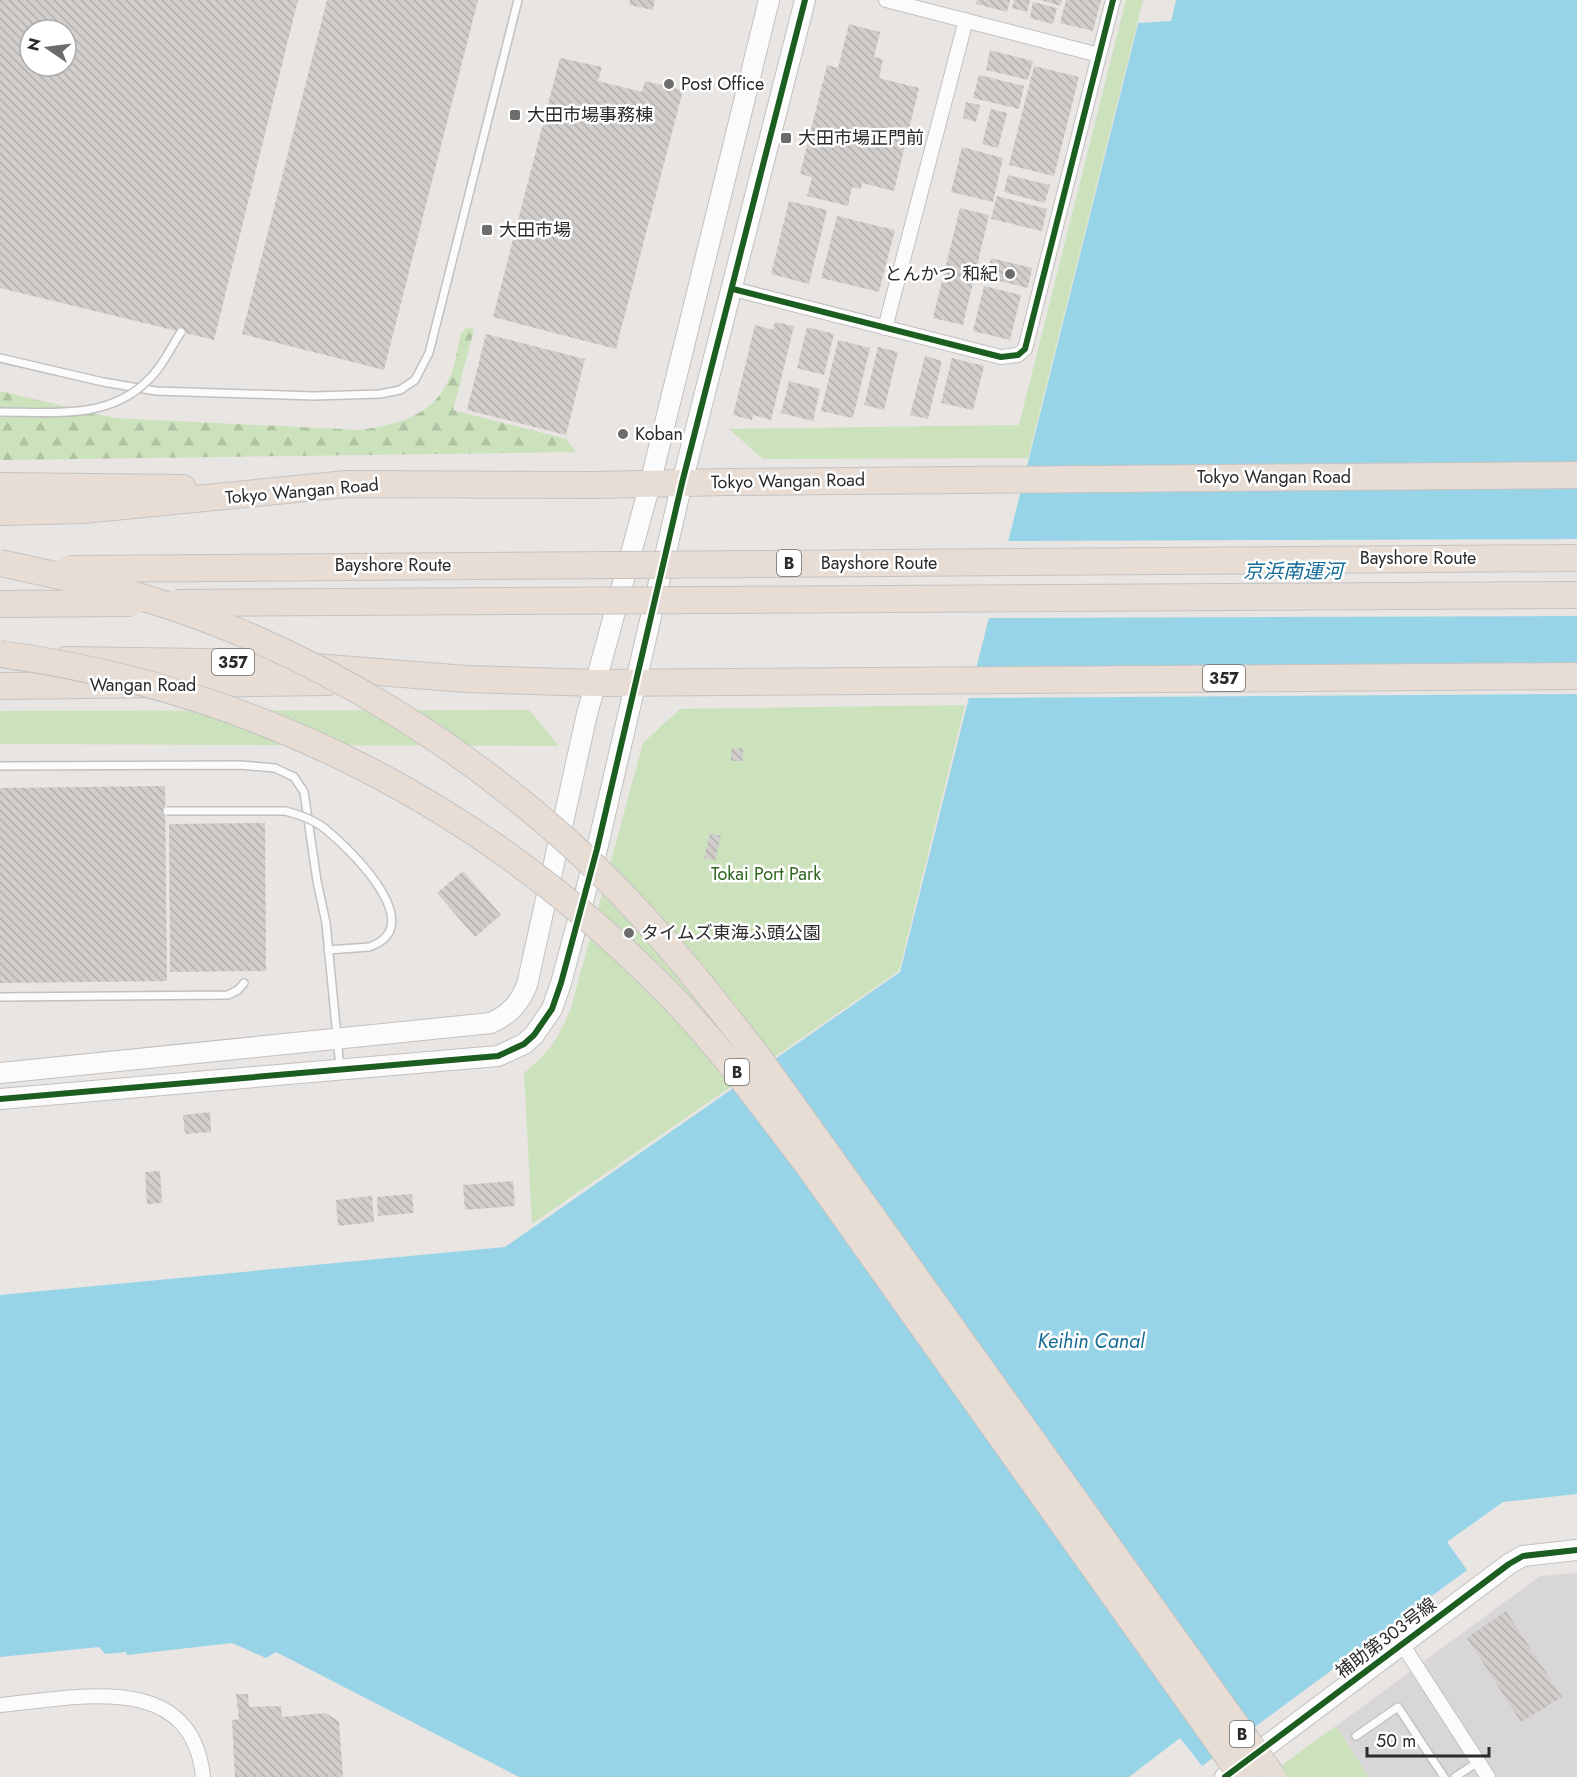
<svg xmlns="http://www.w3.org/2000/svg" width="1577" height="1777" viewBox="0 0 1577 1777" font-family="Jost,'Noto Sans JP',sans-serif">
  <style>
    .industrial { fill: #d9d6d9 }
    .forest { fill: url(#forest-firs) }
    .park { fill: #cce2bc }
    .water { fill: #98d4e7 }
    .pier { fill: #e8e5e2 }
    .building { fill: url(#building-back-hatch); fill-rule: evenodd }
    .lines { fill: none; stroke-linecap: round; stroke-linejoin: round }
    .lane-casing { stroke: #c2c1c2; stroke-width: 10 }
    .street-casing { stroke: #c2c1c2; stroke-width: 16 }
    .secondary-casing { stroke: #c2c1c2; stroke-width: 22 }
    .highway-casing { stroke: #c5c3c2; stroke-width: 28 }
    .lane { stroke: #fcfbfb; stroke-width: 7 }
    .street { stroke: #fcfbfb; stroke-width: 14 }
    .secondary { stroke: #fcfbfb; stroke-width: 20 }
    .highway { stroke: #e8ddd5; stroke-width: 26 }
    .lane-bridge-casing { stroke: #c2c1c2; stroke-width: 10; stroke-linecap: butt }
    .highway-bridge-casing { stroke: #c5c3c2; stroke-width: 28; stroke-linecap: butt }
    .lane-bridge { stroke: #fcfbfb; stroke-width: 7 }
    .highway-bridge { stroke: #e8ddd5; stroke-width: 26 }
    .cycleway-casing { stroke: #fff; stroke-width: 10 }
    .cycleway { stroke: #1b5e20; stroke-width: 6 }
    .poi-dot { fill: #6d6c6b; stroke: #fff; stroke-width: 2 }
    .labels { text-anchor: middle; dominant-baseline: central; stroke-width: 5; stroke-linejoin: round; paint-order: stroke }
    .shield { fill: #fff; stroke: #6b6b6b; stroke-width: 1.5 }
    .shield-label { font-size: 16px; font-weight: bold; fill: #2b2b2b }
    .poi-label { font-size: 18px; fill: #2b2b2b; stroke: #fff; text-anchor: start }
    .street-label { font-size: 18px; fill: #2b2b2b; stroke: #fff }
    .park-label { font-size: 18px; fill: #2e651d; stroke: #fff }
    .water-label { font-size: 20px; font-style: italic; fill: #136b96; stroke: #fff }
  </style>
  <defs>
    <pattern id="forest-firs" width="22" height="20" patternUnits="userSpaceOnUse" patternTransform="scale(1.5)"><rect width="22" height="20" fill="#cce2bc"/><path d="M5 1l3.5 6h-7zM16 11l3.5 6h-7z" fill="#afc2a2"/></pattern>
    <pattern id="building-back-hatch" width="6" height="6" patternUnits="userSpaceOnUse" patternTransform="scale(1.5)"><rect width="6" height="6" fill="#d0cdcb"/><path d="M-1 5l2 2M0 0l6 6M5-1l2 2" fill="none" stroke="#b3b0ae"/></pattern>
  </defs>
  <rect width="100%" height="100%" fill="#e8e5e2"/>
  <path class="industrial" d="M1577 1573V1777H1369L1336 1726 1540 1576Z"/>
  <path class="forest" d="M466 328 474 329 453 410 566 439 576 452 0 460V391L114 418 360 430C394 425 431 417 447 383 455 369 457 349 461 333Z"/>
  <path class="park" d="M1126 0H1143L1028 458 763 459 729 429 1019 425Z
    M965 705 899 971 532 1224 524 1073C550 1052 558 1039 571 1008L643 743 680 709Z
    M529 710 559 746 0 744V711Z
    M1336 1726 1369 1777H1265Z"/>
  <path class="water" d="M1144 0H1577V1494L1503 1502 1447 1542 1467 1570 1202 1766 1180 1738 1129 1777H519L276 1652 266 1658 232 1643 127 1655 126 1652 105 1654 99 1647 0 1657V1295L505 1247 900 972Z"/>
  <path class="pier" d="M1144 0H1176L1171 21 1138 23Z
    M1577 539V616L986 618 1005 541Z
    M1577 668V694L966 698 972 671Z"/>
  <path class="building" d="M0 0H298L214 340 0 288ZM30 30H66V66H30Z
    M327 0H478L384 370 242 334Z
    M630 0H655L653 10 629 5Z
    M977 0H1010L1007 12 976 4Z
    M1014 0H1030L1027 12 1012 8Z
    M1041 0H1062L1060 6Z
    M1066 0H1101L1093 31 1060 23Z
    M1033 2 1057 8 1053 24 1030 18Z
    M849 24 880 32 874 57 883 59 879 78 919 88 894 191 862 183 861 189 852 187 848 206 807 196 812 177 800 174 827 65 838 68Z
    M990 50 1033 61 1028 80 986 70Z
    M560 58 602 67 598 81 642 92 645 81 683 90 616 349 493 317Z
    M1034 66 1079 77 1054 176 1009 165Z
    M979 75 1024 86 1019 109 973 98Z
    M966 102 980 105 976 122 963 118Z
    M991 109 1007 113 998 148 982 144Z
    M962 147 1003 158 993 202 951 192Z
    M1008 175 1050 185 1045 203 1004 192Z
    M997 196 1047 209 1042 231 991 219Z
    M789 201 827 210 809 284 771 274Z
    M960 208 989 215 963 325 933 318Z
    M837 216 895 230 879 292 821 278Z
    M991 258 1032 268 1028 288 986 278Z
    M984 286 1021 295 1010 340 973 331Z
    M775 322 794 326 771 420 753 415 752 420 733 415 755 325 773 330Z
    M807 327 834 334 824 375 797 368Z
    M486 334 585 359 566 435 467 410Z
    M838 340 870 348 853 418 821 411Z
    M878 347 898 352 884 410 864 405Z
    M925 356 942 361 928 419 910 415Z
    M952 358 984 366 973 410 941 403Z
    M789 381 820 389 813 421 781 413Z
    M743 748V761H731V749Z
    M165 786 167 981 0 983V788Z
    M265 823 266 971 170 972 169 824Z
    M710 833 721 836 715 861 704 858Z
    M463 871 501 915 475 937 437 893Z
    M210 1112 211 1132 185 1134 183 1115Z
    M160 1171 162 1203 147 1204 145 1172Z
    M513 1181 515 1206 465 1210 463 1185Z
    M412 1194 414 1213 378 1216 377 1197Z
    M372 1196 374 1222 338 1226 336 1200Z
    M1506 1611 1562 1697 1521 1722 1467 1638Z
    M236 1694H248L249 1707 281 1706 282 1717 325 1713 339 1721 343 1777H235L232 1720 239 1719Z"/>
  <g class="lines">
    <defs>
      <path id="lane" d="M0 358 103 382 156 391 314 396 380 394 400 390 415 380 429 353 518 0
        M0 766 240 765 275 768 294 777 304 792 317 881 326 923 340 1068
        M328 950 369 947
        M0 997 228 995 238 990 244 983
        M1356 1736 1398 1707 1444 1777
        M1455 1777 1478 1762"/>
      <path id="street" d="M886 0 1099 55
        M733 289 1001 357 1018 355 1025 349 1113 0
        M885 328 966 20
        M1402 1644 1488 1777
        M0 1705C76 1698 192 1669 203 1777"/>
      <path id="secondary" d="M0 1073 491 1023C510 1014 519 1004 527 985L587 714 650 484 769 0
        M0 1099 498 1056 524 1044 534 1035 552 1009 561 983 597 849 682 483 805 0
        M1225 1777 1509 1564 1523 1556 1577 1550"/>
      <path id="highway" d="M0 486 183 488
        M0 512 83 510 347 484 595 485 728 482 1577 475
        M66 660 265 663 466 679 595 683 1577 676
        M0 686 328 682"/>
    </defs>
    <use href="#lane" class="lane-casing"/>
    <use href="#street" class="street-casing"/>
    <use href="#secondary" class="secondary-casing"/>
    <use href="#highway" class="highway-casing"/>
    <use href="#lane" class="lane"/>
    <use href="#street" class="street"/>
    <use href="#secondary" class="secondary"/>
    <use href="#highway" class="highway"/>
    <defs>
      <path id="lane-bridge" d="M0 412C50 412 107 420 146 382 161 369 170 349 181 332
        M167 811H285C301 815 318 821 330 833 354 854 429 927 369 947"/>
      <path id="highway-bridge" d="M0 563C47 573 94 583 141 597 313 648 480 753 607 879 662 934 710 995 758 1057L1273 1777
        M69 569 1577 558
        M176 603 1577 595
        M0 604 131 603
        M0 654C258 689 485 807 667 992 719 1045 763 1106 808 1165L1243 1777"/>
    </defs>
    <use href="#lane-bridge" class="lane-bridge-casing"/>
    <use href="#highway-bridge" class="highway-bridge-casing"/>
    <use href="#lane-bridge" class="lane-bridge"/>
    <use href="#highway-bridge" class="highway-bridge"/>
    <defs>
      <path id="cycleway" d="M733 289 1001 357 1018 355 1025 349 1113 0
        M0 1099 498 1056 524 1044 534 1035 552 1009 561 983 597 849 682 483 805 0
        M1225 1777 1509 1564 1523 1556 1577 1550"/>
    </defs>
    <use href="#cycleway" class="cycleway-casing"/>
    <use href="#cycleway" class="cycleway"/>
  </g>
  <g class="poi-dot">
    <circle cx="669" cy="84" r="6"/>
    <rect x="509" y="109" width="12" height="12" rx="3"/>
    <rect x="780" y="132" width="12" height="12" rx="3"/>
    <rect x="481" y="224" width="12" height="12" rx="3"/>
    <circle cx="1010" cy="274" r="6"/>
    <circle cx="623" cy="434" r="6"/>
    <circle cx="629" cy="933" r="6"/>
  </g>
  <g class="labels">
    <g class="shield">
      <rect x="777" y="550" width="24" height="26" rx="4.5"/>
      <rect x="212" y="649" width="42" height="26" rx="4.5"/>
      <rect x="1203" y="665" width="42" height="26" rx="4.5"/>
      <rect x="725" y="1059" width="24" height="26" rx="4.5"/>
      <rect x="1230" y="1721" width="24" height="26" rx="4.5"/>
    </g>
    <g class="shield-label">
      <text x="789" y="563">B</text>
      <text x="233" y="662">357</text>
      <text x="1224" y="678">357</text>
      <text x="737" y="1072">B</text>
      <text x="1242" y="1734">B</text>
    </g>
    <g class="poi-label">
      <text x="681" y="84">Post Office</text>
      <text x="527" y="115">大田市場事務棟</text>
      <text x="798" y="138">大田市場正門前</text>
      <text x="499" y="230">大田市場</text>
      <text x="998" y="274" text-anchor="end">とんかつ 和紀</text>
      <text x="635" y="434">Koban</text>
      <text x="641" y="933">タイムズ東海ふ頭公園</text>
    </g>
    <g class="street-label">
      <text x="1274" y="477">Tokyo Wangan Road</text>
      <text transform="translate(788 481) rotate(-1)">Tokyo Wangan Road</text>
      <text transform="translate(302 491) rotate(-5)">Tokyo Wangan Road</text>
      <text x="1418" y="558">Bayshore Route</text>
      <text x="879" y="563">Bayshore Route</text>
      <text x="393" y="565">Bayshore Route</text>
      <text x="143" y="685">Wangan Road</text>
      <text transform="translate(1386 1638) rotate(-37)">補助第303号線</text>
    </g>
    <g class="park-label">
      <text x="766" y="874">Tokai Port Park</text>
    </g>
    <g class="water-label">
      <text x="1293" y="571">京浜南運河</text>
      <text x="1091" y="1341">Keihin Canal</text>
    </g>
  </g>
  <g transform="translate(48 48) rotate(284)"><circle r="28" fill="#ffffff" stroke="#aaaaaa" stroke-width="1.5"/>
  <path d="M0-4.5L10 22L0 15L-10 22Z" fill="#6d6c6b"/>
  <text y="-9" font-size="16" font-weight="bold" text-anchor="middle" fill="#2b2b2b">N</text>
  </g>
  <path d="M1367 1747v9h122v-9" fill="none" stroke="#2b2b2b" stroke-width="3"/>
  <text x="1376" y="1747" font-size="18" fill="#2b2b2b" stroke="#ffffff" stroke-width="4.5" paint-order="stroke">50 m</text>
</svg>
